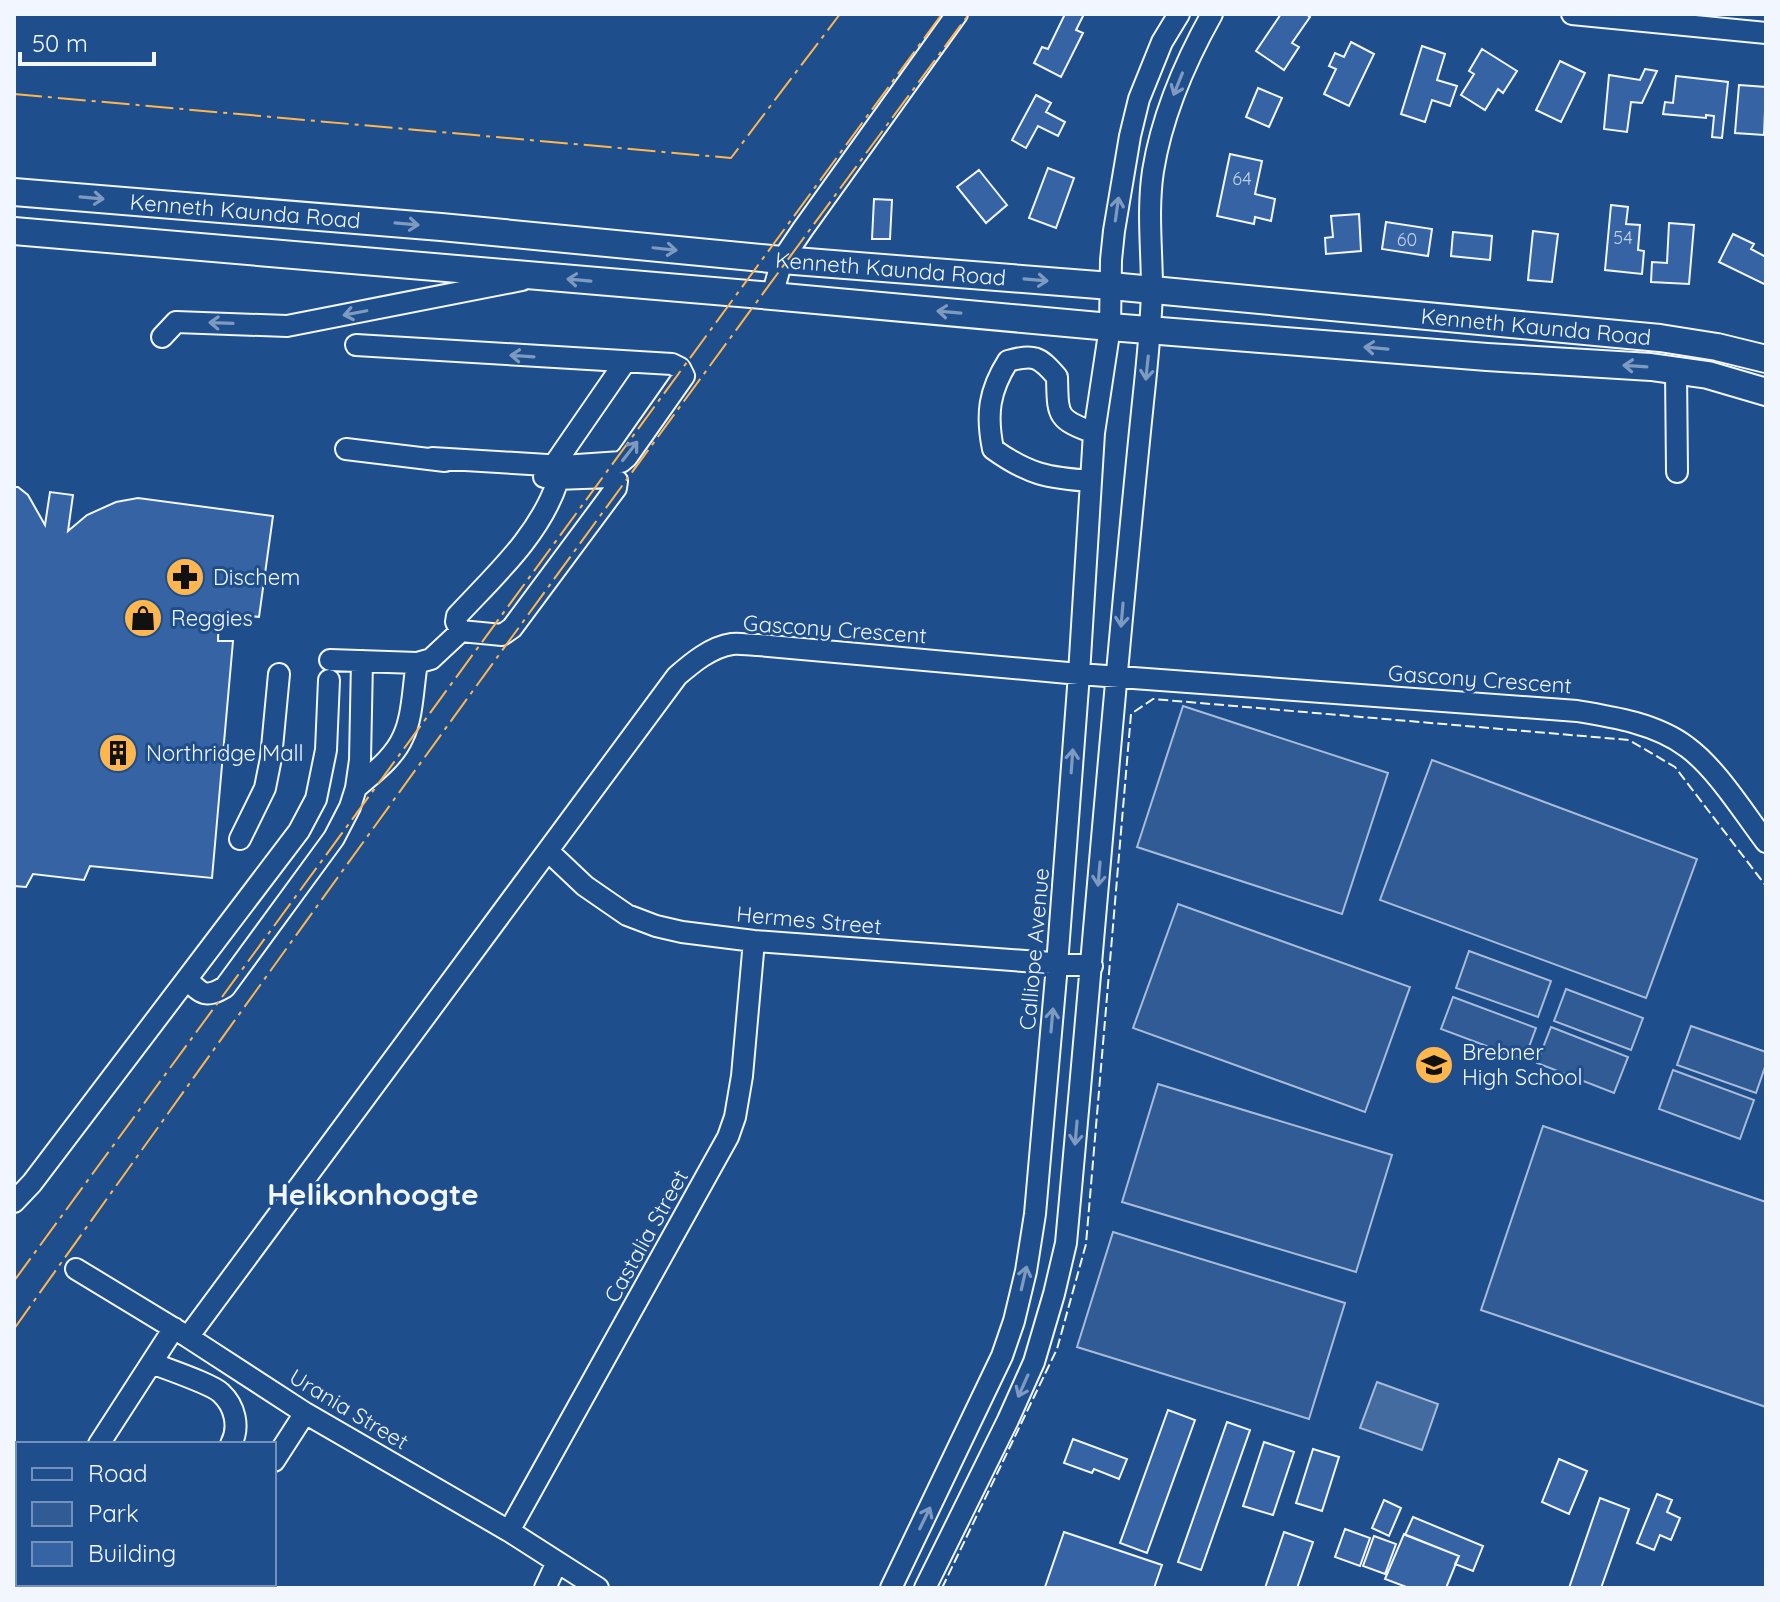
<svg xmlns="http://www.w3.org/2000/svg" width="1780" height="1602" viewBox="0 0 1780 1602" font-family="Quicksand,sans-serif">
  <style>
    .green { fill: #305b95; stroke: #a8bbd7; stroke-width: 2 }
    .water { fill: #446ba0; stroke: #a8bbd7; stroke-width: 2 }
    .building { fill: #3563a3; stroke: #f2f6ff; stroke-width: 2 }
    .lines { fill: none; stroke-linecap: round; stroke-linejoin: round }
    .minor-casing { stroke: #f2f6ff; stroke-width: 24 }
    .major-casing { stroke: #f2f6ff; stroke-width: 30 }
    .minor { stroke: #1f4e8c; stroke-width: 20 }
    .major { stroke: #1f4e8c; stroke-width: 26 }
    .fence { stroke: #f2f6ff; stroke-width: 2; stroke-dasharray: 10 4; stroke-linecap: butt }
    .power { stroke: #ffb74d; stroke-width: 2; stroke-dasharray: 28 6 4 6; stroke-linecap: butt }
    .oneway { stroke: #7e9ac0 }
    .labels { text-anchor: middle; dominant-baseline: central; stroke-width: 6; stroke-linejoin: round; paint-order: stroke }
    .number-label { font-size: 18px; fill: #c3d1e8 }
    .street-label { font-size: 22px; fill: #f2f6ff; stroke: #1f4e8c }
    .poi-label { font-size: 22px; fill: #f2f6ff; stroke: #1f4e8c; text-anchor: start }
    .district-label { font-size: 30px; font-weight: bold; fill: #f2f6ff; stroke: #1f4e8c }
  </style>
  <rect width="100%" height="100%" fill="#1f4e8c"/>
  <path class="green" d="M1183 706 1388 773 1342 914 1137 847Z
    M1432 760 1697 859 1646 998 1380 900Z
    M1178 904 1410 987 1365 1112 1133 1028Z
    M1469 951 1551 981 1538 1017 1456 988Z
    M1566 989 1643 1018 1631 1050 1554 1021Z
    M1453 997 1536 1028 1524 1060 1441 1029Z
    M1691 1026 1766 1052V1064L1756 1093 1677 1065Z
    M1551 1027 1628 1057 1614 1093 1537 1063Z
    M1673 1070 1754 1100 1740 1139 1659 1109Z
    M1158 1084 1392 1155 1356 1272 1122 1202Z
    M1543 1126 1766 1202V1407L1481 1310Z
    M1113 1232 1345 1303 1309 1419 1077 1347Z"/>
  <path class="water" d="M1377 1382 1438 1404 1422 1450 1360 1428Z"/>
  <path class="building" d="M1065 14H1080L1083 16 1076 30 1083 33 1061 77 1034 63 1042 47 1048 49Z
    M1281 14H1306L1310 17 1292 43 1299 47 1284 70 1256 51Z
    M1351 42 1374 54 1349 106 1324 94 1336 69 1329 66 1335 53 1344 57Z
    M1422 46 1445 54 1437 80 1457 86 1450 106 1432 100 1425 122 1401 114Z
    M1482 49 1517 71 1503 93 1498 89 1485 110 1461 95 1474 74 1469 71Z
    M1560 61 1585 73 1561 122 1536 110Z
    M1645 69 1657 71 1642 103 1631 102 1627 132 1604 129 1609 75 1640 80Z
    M1676 76 1728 82 1722 138 1712 137 1714 116 1706 115V118L1663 114 1665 102 1673 103Z
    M1739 85 1766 87 1764 135 1735 133Z
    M1258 88 1282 98 1269 127 1246 117Z
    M1036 95 1051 103 1046 112 1065 122 1058 136 1038 126 1026 148 1012 140Z
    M1230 154 1262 161 1255 194 1275 199 1271 221 1255 217 1254 224 1217 216Z
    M1048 168 1074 178 1056 228 1029 218Z
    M979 170 1007 205 986 223 957 187Z
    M874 199 892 200 890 239H872Z
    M1611 205 1628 207 1626 224 1640 225 1638 250 1644 251 1642 274 1605 270Z
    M1359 214 1361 251 1326 254 1325 238 1333 237 1331 216Z
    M1386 222 1432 229 1428 256 1382 249Z
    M1669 223 1694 225 1689 284 1651 282 1652 262 1667 263Z
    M1533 231 1558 234 1552 282 1528 280Z
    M1453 232 1492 236 1490 260 1451 256Z
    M1733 234 1754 244 1751 249 1766 257V285L1719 262Z
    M14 487H18L28 495 45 525 50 492 73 495 68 531 87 515 116 502 138 498 273 516 259 617 219 612 218 641H233L212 878 90 866 84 880 33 874 26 887 14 886Z
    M1168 1410 1195 1420 1147 1553 1120 1543Z
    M1227 1422 1250 1430 1201 1570 1178 1562Z
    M1073 1439 1127 1459 1119 1479 1094 1469 1092 1473 1064 1463Z
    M1264 1442 1294 1452 1273 1515 1243 1506Z
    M1313 1449 1339 1457 1322 1511 1296 1503Z
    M1559 1459 1587 1471 1569 1514 1542 1502Z
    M1657 1494 1672 1500 1667 1512 1680 1518 1671 1540 1660 1535 1654 1550 1637 1543Z
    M1600 1498 1629 1509 1601 1588H1569Z
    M1384 1500 1401 1508 1389 1536 1372 1528Z
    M1413 1517 1483 1546 1473 1571 1455 1564 1459 1556 1405 1535Z
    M1345 1529 1370 1538 1360 1566 1335 1557Z
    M1064 1532 1162 1565 1154 1588 1045 1587Z
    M1284 1532 1313 1542 1297 1588H1265Z
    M1404 1534 1459 1556 1446 1588H1409L1385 1579Z
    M1374 1536 1396 1544 1385 1574 1363 1566Z"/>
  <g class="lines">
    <defs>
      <path id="minor" d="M1572 14 1766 33
        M772 296 782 260 803 229 957 14
        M162 337 176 322 287 326 522 280
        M356 345 672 364 680 368 684 376 627 457 621 462 563 466 432 458
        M1676 370 1677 472
        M346 449 445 461
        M558 465 556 462 625 362
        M1091 481C1049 478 1029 475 993 449 986 414 989 391 1008 361 1034 354 1039 356 1057 377 1058 416 1056 419 1094 433
        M461 631 456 622 457 616C494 576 539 536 557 483L556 479 544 477
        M330 660 417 663 431 659 461 631 502 635 512 628 616 488 617 481 610 477 556 479
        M356 788C373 773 394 758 403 737 413 717 413 685 417 663
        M240 839 265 788 271 758 279 674
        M548 851 585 886 627 915 656 926 682 932 754 941 1092 966
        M187 979C202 995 206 998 225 987L334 838 350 807 356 788 360 760 362 661
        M14 1202 32 1183 299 831 316 799 326 750 329 680
        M76 1269 188 1337 305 1413 509 1531 598 1588
        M188 1337 677 676C692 663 711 647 732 644 740 643 749 645 758 645L1079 674 1577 711C1614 717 1657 724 1687 747 1716 768 1744 813 1766 842
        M152 1363C166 1369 212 1384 221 1393 235 1406 240 1427 231 1444
        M99 1444 174 1328
        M274 1461 305 1413
        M509 1531 728 1137 735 1117 742 1076 754 941
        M30 1588 39 1587 62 1588
        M193 1588 195 1584
        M545 1588 557 1562
        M891 1588 1002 1356 1014 1321 1026 1271 1035 1214 1057 965 1079 674 1094 433 1110 327 1111 260 1114 231 1130 136 1139 99 1162 42 1179 14
        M925 1588 1008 1420 1034 1362 1054 1294 1066 1243C1092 963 1114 682 1143 402 1147 365 1151 328 1152 290 1152 250 1147 211 1153 171 1162 115 1184 64 1212 14"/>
      <g id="major">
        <path id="s1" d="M14 192 441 227 782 260 1111 286 1553 328 1660 338 1717 347 1766 359"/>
        <path d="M14 231 772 296 1110 327 1487 357 1651 367 1708 375 1766 392"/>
      </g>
    </defs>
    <use href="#minor" class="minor-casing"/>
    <use href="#major" class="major-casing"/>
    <use href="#minor" class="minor"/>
    <use href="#major" class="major"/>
    <path class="fence" d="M942 1588 1057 1349 1086 1244 1131 714 1153 699 1629 740 1675 767 1766 886"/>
    <path class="power" d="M14 94 731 158 840 14
      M14 1281 942 14
      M14 1329C328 888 647 449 969 14"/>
  </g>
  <defs><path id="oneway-shaft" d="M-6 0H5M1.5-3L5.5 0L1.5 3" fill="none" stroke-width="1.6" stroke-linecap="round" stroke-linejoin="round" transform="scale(2)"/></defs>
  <g class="oneway">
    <use href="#oneway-shaft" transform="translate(1178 84) rotate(112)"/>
    <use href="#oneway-shaft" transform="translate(92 198) rotate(5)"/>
    <use href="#oneway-shaft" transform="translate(1117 209) rotate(-82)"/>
    <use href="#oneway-shaft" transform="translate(407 224) rotate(5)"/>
    <use href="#oneway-shaft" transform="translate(665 249) rotate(6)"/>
    <use href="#oneway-shaft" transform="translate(579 280) rotate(-175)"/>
    <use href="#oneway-shaft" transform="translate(1036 280) rotate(5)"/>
    <use href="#oneway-shaft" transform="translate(949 312) rotate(-175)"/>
    <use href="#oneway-shaft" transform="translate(355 313) rotate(169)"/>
    <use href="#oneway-shaft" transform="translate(221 323) rotate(-178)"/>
    <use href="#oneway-shaft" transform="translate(1376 348) rotate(-175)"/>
    <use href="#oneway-shaft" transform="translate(522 356) rotate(-176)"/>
    <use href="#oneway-shaft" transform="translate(1635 366) rotate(-176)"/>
    <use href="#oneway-shaft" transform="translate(1147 368) rotate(96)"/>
    <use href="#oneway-shaft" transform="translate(630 451) rotate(-52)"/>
    <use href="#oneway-shaft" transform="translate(1122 615) rotate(95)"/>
    <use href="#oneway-shaft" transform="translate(1072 761) rotate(-86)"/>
    <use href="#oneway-shaft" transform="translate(1099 874) rotate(95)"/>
    <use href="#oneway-shaft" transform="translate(1052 1020) rotate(-85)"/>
    <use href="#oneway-shaft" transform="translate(1076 1133) rotate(95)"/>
    <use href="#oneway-shaft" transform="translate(1024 1278) rotate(-77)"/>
    <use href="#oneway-shaft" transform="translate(1023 1386) rotate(114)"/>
    <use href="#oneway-shaft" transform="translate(925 1518) rotate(-64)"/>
  </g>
  <defs>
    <symbol id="pharmacy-disc" viewBox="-11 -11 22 22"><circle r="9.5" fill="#ffb74d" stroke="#1f4e8c"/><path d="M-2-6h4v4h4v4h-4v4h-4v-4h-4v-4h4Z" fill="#111"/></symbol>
    <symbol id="shop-disc" viewBox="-11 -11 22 22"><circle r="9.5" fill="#ffb74d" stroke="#1f4e8c"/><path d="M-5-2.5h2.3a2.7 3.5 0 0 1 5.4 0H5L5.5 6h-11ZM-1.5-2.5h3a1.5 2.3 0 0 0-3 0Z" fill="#111"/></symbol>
    <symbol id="building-disc" viewBox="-11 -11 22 22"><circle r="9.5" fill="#ffb74d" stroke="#1f4e8c"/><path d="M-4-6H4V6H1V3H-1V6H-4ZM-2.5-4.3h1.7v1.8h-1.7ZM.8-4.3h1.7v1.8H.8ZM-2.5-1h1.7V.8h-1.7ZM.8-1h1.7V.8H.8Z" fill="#111"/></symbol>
    <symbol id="school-disc" viewBox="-11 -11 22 22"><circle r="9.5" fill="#ffb74d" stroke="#1f4e8c"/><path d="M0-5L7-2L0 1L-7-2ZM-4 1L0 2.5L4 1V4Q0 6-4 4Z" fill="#111"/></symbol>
  </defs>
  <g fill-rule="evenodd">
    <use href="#pharmacy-disc" x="163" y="555" width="44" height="44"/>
    <use href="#shop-disc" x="121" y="596" width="44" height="44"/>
    <use href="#building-disc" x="96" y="731" width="44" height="44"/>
    <use href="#school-disc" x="1412" y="1043" width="44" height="44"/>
  </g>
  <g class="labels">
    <g class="number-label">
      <text x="1242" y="178">64</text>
      <text x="1623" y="237">54</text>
      <text x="1407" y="239">60</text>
    </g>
    <g class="street-label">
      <text stroke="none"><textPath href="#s1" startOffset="232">Kenneth Kaunda Road</textPath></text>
      <text stroke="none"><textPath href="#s1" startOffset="880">Kenneth Kaunda Road</textPath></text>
      <text stroke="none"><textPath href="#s1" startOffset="1528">Kenneth Kaunda Road</textPath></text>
      <text transform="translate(835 629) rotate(4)">Gascony Crescent</text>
      <text transform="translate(1480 679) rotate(4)">Gascony Crescent</text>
      <text transform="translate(809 920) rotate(5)">Hermes Street</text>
      <text transform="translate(1034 949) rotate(-85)">Calliope Avenue</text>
      <text transform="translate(646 1236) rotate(-61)">Castalia Street</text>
      <text transform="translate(349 1409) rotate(31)">Urania Street</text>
    </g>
    <g class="poi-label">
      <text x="213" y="577">Dischem</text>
      <text x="171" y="618">Reggies</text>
      <text x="146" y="753">Northridge Mall</text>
      <text x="1462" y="1052">Brebner<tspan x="1462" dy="25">High School</tspan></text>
    </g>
    <g class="district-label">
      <text x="373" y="1194">Helikonhoogte</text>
    </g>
  </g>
  <rect width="1780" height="1602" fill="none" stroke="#f2f6ff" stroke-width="32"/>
  <rect x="16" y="1442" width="260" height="144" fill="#1f4e8c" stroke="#7391ba" stroke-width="2"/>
  <rect x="32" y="1468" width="40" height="12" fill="#1f4e8c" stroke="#7391ba" stroke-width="2"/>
  <text x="88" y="1482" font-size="24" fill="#f2f6ff">Road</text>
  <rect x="32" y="1502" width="40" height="24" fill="#305b95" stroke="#7391ba" stroke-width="2"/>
  <text x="88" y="1522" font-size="24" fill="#f2f6ff">Park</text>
  <rect x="32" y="1542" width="40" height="24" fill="#3563a3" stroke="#7391ba" stroke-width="2"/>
  <text x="88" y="1562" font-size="24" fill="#f2f6ff">Building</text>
  <path d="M20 52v12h134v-12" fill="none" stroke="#f2f6ff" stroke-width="4"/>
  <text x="32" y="52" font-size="24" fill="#f2f6ff" stroke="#1f4e8c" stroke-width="6" paint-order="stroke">50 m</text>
</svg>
